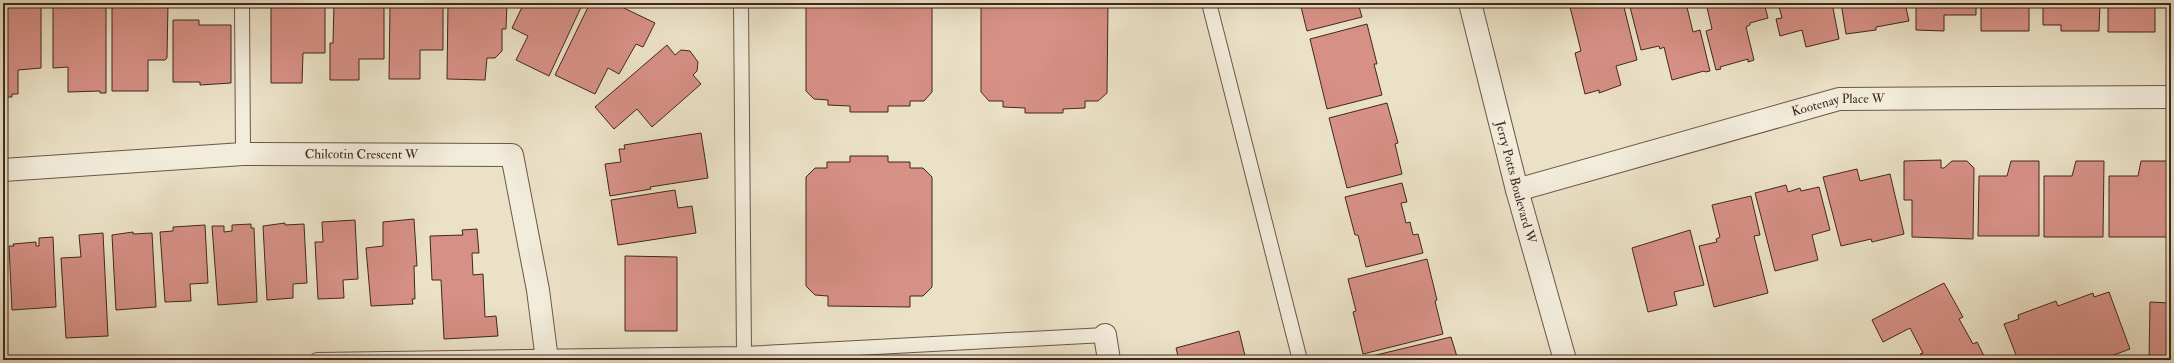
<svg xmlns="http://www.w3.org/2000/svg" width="2174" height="363" viewBox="0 0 2174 363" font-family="'IM FELL Double Pica',serif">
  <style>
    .building { fill: #d69086; stroke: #41271c }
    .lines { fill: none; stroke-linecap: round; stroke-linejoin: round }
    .service-casing { stroke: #6c5647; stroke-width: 16 }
    .minor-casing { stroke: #6c5647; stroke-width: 24 }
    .tertiary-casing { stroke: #6c5647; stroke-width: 24 }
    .service { stroke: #f2ecdb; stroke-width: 14 }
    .minor { stroke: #f2ecdb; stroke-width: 22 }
    .tertiary { stroke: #f2ecdb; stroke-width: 22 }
    .labels { text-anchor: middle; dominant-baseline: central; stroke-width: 3; stroke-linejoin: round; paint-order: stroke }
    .street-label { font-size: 13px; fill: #41271c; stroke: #f2ecdb }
  </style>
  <rect width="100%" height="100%" fill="#ebe1c7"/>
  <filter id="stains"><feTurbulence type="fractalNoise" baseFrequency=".005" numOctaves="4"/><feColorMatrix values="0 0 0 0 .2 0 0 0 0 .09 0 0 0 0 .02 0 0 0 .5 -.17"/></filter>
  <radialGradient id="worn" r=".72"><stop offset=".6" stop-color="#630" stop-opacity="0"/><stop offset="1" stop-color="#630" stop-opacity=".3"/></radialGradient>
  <path class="building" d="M53 3H106V93H100V91L68 92V67L53 68Z
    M112 3H168L167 58 165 60H148V91H112Z
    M271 3H325V53H303L302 83H271Z
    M334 3H384V59H359V80H330V43H333Z
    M390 3H443V50H420V79H389Z
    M448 3H507L506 29H502V51L495 58H487L485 80 447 79Z
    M524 3H583L549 76 516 60 528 36 512 28Z
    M590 3H624L626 4 624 8 655 23 643 47 636 44 619 74 608 68 595 94 555 75Z
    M806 3H932V92L924 101H910V106H888V112H850V106L828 105V100L814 99 806 91Z
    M981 3H1108L1107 93 1098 101H1085V108L1063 109V113H1025V108L1003 107V101H989L981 92Z
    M1300 3H1358L1362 17 1307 31Z
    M1569 3H1623L1637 60 1616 66 1621 85 1599 93V90L1585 94 1575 53 1581 51Z
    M1629 3H1686L1693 32 1700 30 1710 71 1705 72 1704 71 1672 80 1664 47 1660 49 1659 46 1641 50Z
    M1706 3H1764L1768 18 1750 23V25L1746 27 1754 60 1748 62V59L1720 67 1721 69 1716 70 1706 31 1712 29Z
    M1778 3H1832L1839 39 1806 47 1802 30 1780 36 1776 19 1782 18Z
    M1841 3H1905L1909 21 1876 27V30L1846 34Z
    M1916 3H1976V15H1944V31L1916 30Z
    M1981 3H2029V31H1981Z
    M2043 3H2100L2099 31H2061V25H2043Z
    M2108 3H2155V32H2108Z
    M3 5 41 6V68L18 70V94H12V97H3Z
    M173 20H199V25H231V83L200 85V82H173Z
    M1367 24 1377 64H1374L1382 95 1327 109 1310 39Z
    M667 45 675 55 681 50 690 51 698 62 697 71 693 75 701 84 652 127 637 109 614 129 595 107Z
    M1387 103 1398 143 1395 144 1402 174 1347 188 1329 118Z
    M701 133 708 178 650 187 651 189 610 196 605 164 621 162 619 149H625L624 145Z
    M850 156H888V162H910V168H923L932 177V287L923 296H910V307L828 306V296L815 295 806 286V177L815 168H827V162H850Z
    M1941 160V168H1944L1952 161H1967L1974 168 1973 239 1912 237V200H1904V161Z
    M2011 161H2039V236H1978L1979 176H2007Z
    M2076 161H2104L2103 237H2044V176H2072Z
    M2141 161H2168L2169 237H2109V176H2138Z
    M1857 169 1860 181 1890 174 1904 234 1872 242 1871 239 1841 246 1823 177Z
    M1402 183 1407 202 1401 203 1406 223 1410 222 1413 235 1418 234 1423 253 1366 267 1358 235H1355L1345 197Z
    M1786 185 1788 192 1800 188 1801 191 1819 187 1830 230 1812 235 1818 260 1775 271 1755 193Z
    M675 190 678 208 692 206 696 233 618 245 611 200Z
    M1751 196 1760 235 1754 236 1768 293 1714 307 1699 246 1717 242 1716 239 1720 237 1712 205Z
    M414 219 417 266H414L415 299H412L413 304 371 306 366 248 383 246V222Z
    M355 220 358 279 343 280 344 298 318 299 315 242H323L322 222Z
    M285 223V225L304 224 307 283 293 284V298L267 300 263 226Z
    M251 224V228H254L257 302 218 305 212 226H224V232L232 231V225Z
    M205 225 208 283 190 284 191 301 165 302 160 232 173 231V227Z
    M477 229 479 253H472L473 275 483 274 485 317 496 316 498 336 444 339 441 280H432L430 236 463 235 462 230Z
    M1690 230 1704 285 1674 292 1677 305 1648 312 1632 248Z
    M133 232V234L152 233 156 307 116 310 112 235Z
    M103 233 108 336 66 338 61 258 81 257 79 235Z
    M53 237 56 307 12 310 9 246H14L13 244 36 242V246H39V238Z
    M625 256 677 257V331H625Z
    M1427 259 1437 300 1435 301 1443 334 1363 354 1353 312 1356 311 1348 279Z
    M3 266 7 343H3Z
    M1944 283 1963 317 1959 319 1973 344 1977 342 1986 360H1923L1920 354 1923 353 1910 328 1883 342 1872 320Z
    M2109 292 2130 349 2100 360H2018L2004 324 2019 319 2018 315 2056 301 2058 306 2093 293 2094 297Z
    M2170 301 2171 360H2149L2150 302 2170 303Z
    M1239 331 1246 360H1179L1176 348Z
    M1451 337 1458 360H1373L1372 356Z"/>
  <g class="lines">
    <defs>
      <path id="service" d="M242 3 243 154
        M741 3 744 354
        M1209 3 1300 360
        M317 360 744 354 1105 335"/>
      <g id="minor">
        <path id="s1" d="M3 170 243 154 512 155 538 290 547 360"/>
        <path id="s2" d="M1517 190 1839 99 2171 97"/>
        <path d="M1105 335 1109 360"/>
      </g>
      <g id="tertiary">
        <path id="s3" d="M1470 3 1517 190 1565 360"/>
      </g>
    </defs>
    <use href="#service" class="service-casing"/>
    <use href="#minor" class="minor-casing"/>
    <use href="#tertiary" class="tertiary-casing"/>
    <use href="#service" class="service"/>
    <use href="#minor" class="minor"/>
    <use href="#tertiary" class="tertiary"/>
  </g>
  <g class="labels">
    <g class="street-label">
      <text stroke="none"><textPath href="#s2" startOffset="333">Kootenay Place W</textPath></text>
      <text stroke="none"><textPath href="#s1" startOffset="359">Chilcotin Crescent W</textPath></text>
      <text stroke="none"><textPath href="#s3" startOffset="185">Jerry Potts Boulevard W</textPath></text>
    </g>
  </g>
  <rect width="2174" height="363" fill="none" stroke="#ebe1c7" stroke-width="16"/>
  <rect x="4" y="4" width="2166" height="355" fill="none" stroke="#41271c" stroke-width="2"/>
  <rect x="8" y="8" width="2158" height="347" fill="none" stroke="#41271c"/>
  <rect width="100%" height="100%" filter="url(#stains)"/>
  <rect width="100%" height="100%" fill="url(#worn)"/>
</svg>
